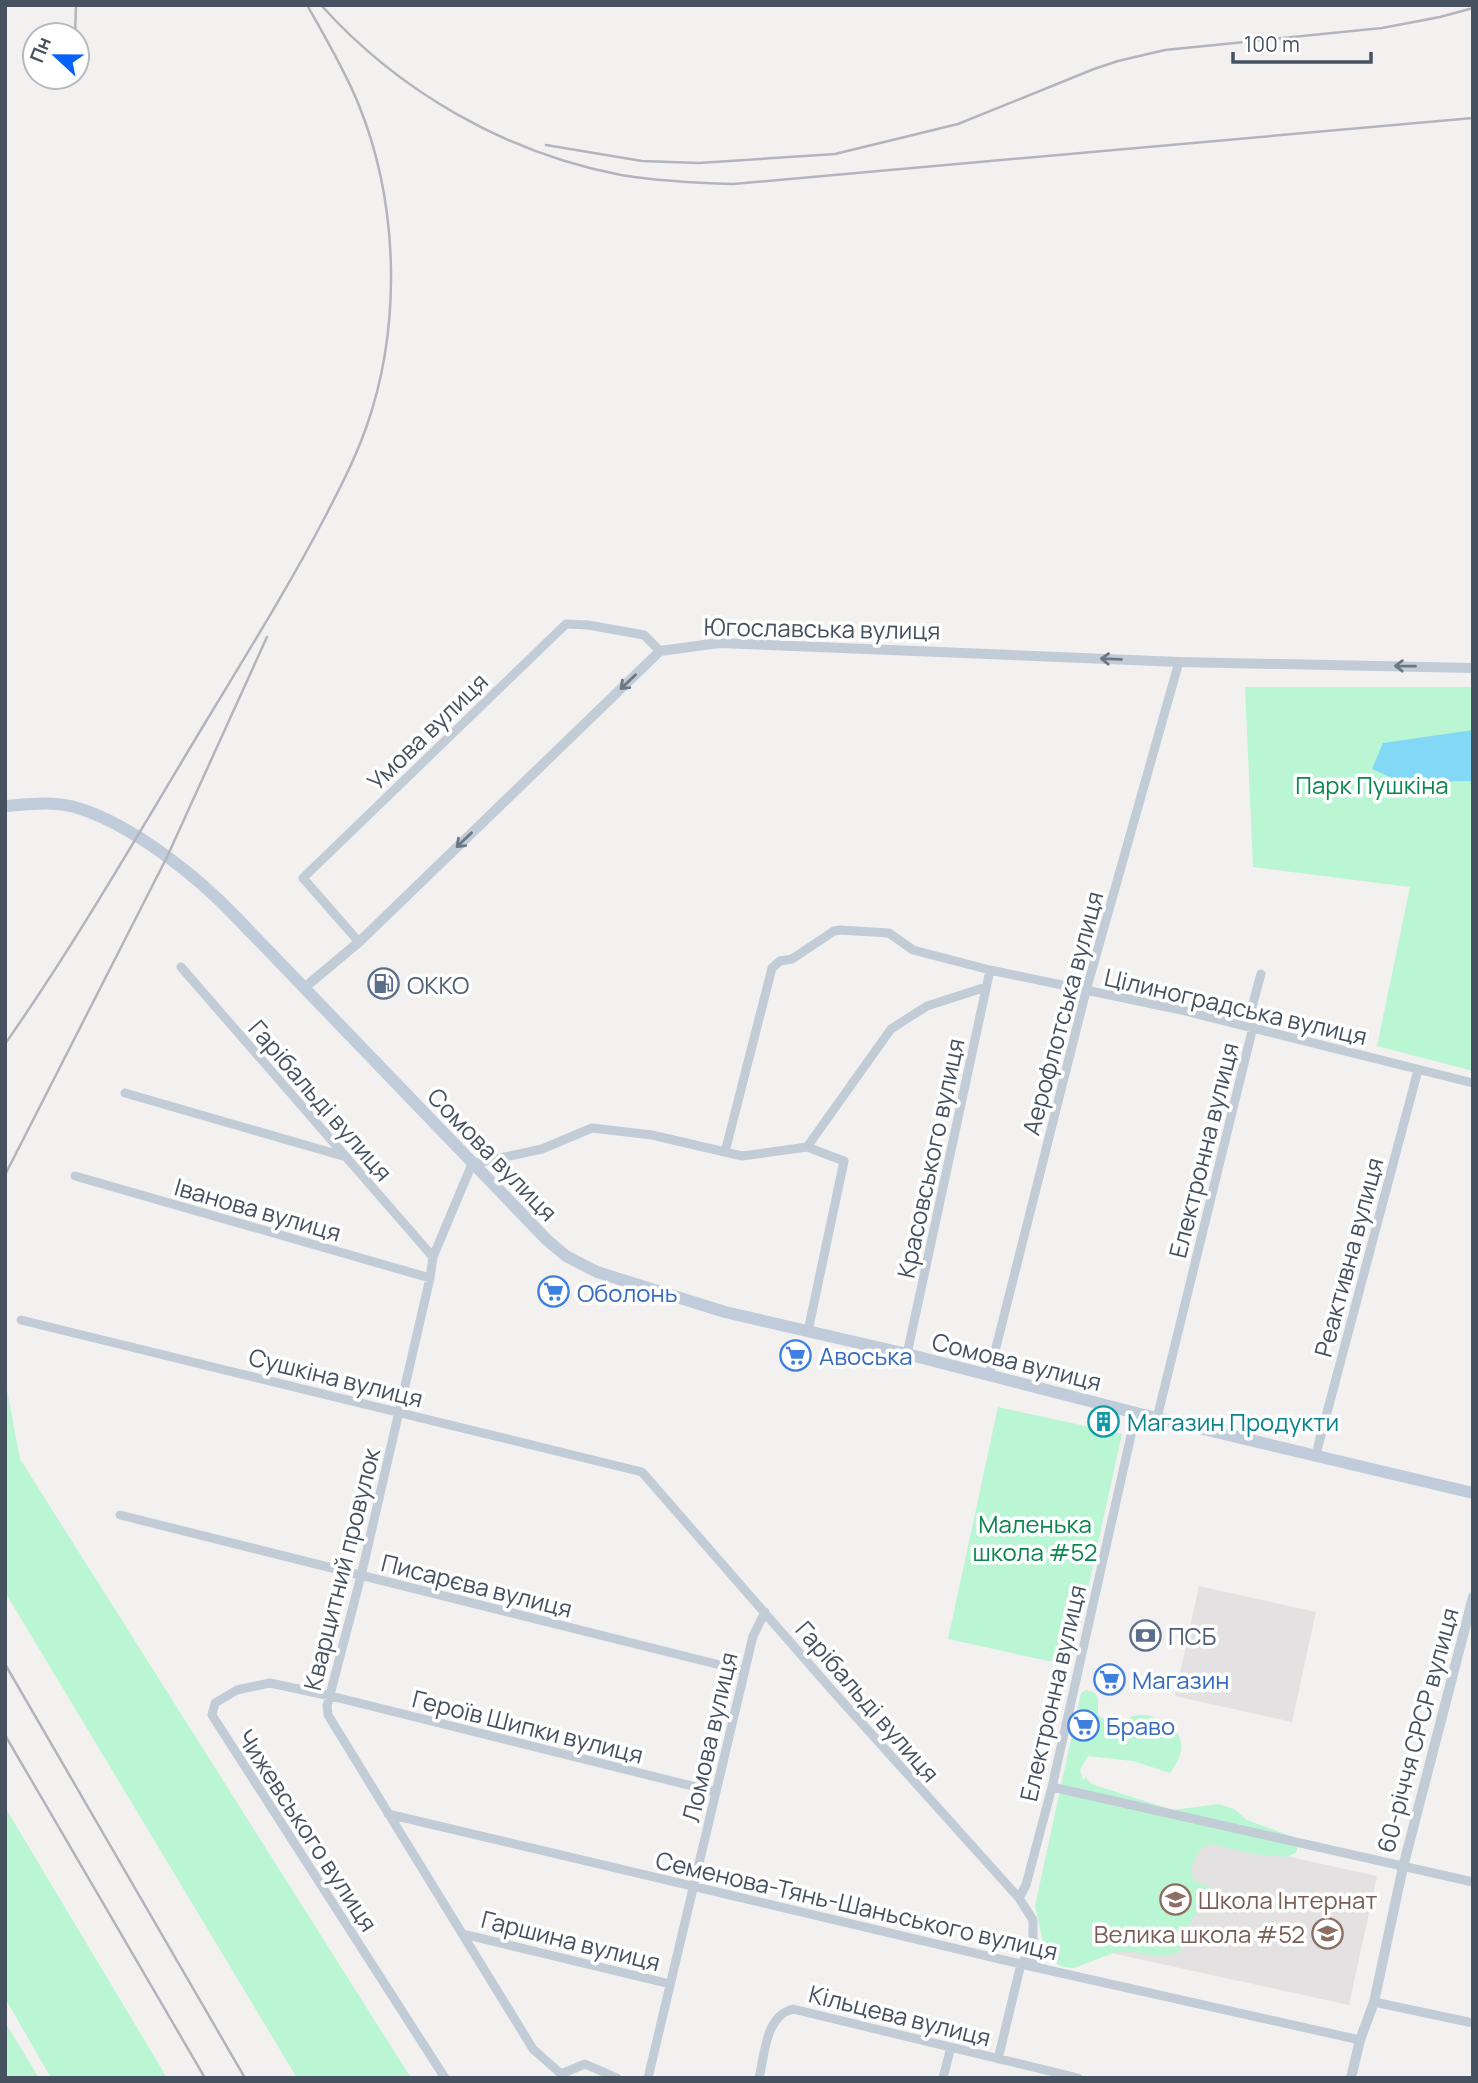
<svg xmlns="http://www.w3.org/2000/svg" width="1478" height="2083" viewBox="0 0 1478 2083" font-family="Manrope,sans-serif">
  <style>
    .education { fill: #e4e1e2 }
    .green { fill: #baf5d4 }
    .water { fill: #83d8f6 }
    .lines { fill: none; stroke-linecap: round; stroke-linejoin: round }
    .minor { stroke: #c2ccd7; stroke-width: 9 }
    .tertiary { stroke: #c2ccd7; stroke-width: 10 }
    .secondary { stroke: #c1ccdb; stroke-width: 12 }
    .rail { stroke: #b2b5bb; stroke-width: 2.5 }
    .oneway { stroke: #6b7784 }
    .labels { text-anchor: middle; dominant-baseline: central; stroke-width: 7; stroke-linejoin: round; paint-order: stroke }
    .street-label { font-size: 24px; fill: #465260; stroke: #fff }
    .park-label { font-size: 24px; fill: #0c8650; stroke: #fff }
    .service-label { font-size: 24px; fill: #4e5e75; stroke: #fff; text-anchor: start }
    .shop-label { font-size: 24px; fill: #366cbe; stroke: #fff; text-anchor: start }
    .culture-label { font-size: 24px; fill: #0d838f; stroke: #fff; text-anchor: start }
    .education-label { font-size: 24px; fill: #785e54; stroke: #fff; text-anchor: start }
  </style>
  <rect width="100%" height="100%" fill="#f3f0f0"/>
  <path class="education" d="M1199 1586 1316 1612 1292 1722 1175 1696Z
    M1071 1809 1377 1876 1349 2005 1043 1938Z"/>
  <path class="green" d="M1245 687H1473V1071L1377 1046 1410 887 1253 867Z
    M5 1379 20 1459 411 2078H297L5 1592Z
    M998 1407 1122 1434 1071 1666 948 1639Z
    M1086 1690 1095 1693 1098 1698V1714L1101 1718 1118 1723C1127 1719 1134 1714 1144 1715 1150 1715 1155 1718 1160 1720 1186 1733 1187 1750 1170 1773L1133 1761 1088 1756 1080 1770 1083 1780 1086 1777 1091 1784 1173 1810 1219 1804 1234 1809 1247 1820 1296 1838 1299 1842 1296 1853 1286 1857 1253 1854 1210 1844 1200 1849 1192 1865V1876L1195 1881 1210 1887 1218 1895 1216 1900C1180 1917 1198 1929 1177 1954L1155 1956 1133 1952H1116L1074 1968 1063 1967 1052 1961 1045 1952 1035 1906 1081 1693Z
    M5 1807 167 2078H51L5 1998Z
    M5 2022 39 2078H5Z"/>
  <path class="water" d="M1473 730V781L1401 782 1372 769 1383 743Z"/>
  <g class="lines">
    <path class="minor" d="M359 942 303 878 566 624 588 625 644 635 660 651
      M181 967 433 1257
      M125 1093 343 1156
      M807 1147 891 1029 927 1006 986 987
      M725 1152 772 968 780 961 792 959 834 931 840 930 889 933 913 950 990 970 1181 1010 1473 1083
      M75 1176 430 1278
      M21 1320 642 1472 831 1689 1019 1898 1033 1920V1957L1037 1966
      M907 1354 990 970
      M989 1375 1086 991 1179 662
      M1157 1418 1253 1027 1250 1014 1261 974
      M1316 1454 1418 1070
      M120 1515 744 1671
      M1052 1787 1473 1882
      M388 1814 1021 1964 1360 2040
      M1019 1898 1026 1885 1052 1787 1136 1413
      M463 1934 670 1984
      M1374 2002 1473 2023
      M998 2059 1021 1964 1033 1949
      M445 2078 212 1715 215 1703 237 1690 270 1683 331 1696 716 1792
      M617 2078 585 2064 561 2074 533 2049 328 1715 327 1706 361 1576 430 1278 433 1257 472 1164 542 1149 592 1128 652 1135 742 1156 807 1147 844 1161 808 1331
      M648 2078 753 1636 765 1612
      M759 2078C765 2054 765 2016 793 2009L1078 2078
      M943 2078 951 2047"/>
    <path class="tertiary" d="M304 988 359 942 660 651 719 643 1179 662 1473 668
      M1351 2078 1360 2040 1374 2002 1403 1867 1473 1597"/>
    <path class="secondary" d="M5 806C30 804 56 800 81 809 135 827 197 876 236 917L547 1240 566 1256 597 1272 725 1312 907 1354 1136 1413 1473 1493"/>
    <path class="rail" d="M321 5C399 92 506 153 621 175 658 181 695 183 733 184L1473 118
      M75 35 76 5
      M70 83 71 77
      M546 145 642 161 699 163 835 154 958 124 1094 69 1118 61 1165 50 1382 28 1440 17 1473 8
      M5 1044C77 941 140 831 205 723 246 655 288 588 325 517 340 488 355 459 366 428 402 326 399 203 358 103 344 69 325 37 307 5
      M5 1175 167 857 267 637
      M5 1664 245 2078
      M5 1735 205 2078"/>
  </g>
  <defs><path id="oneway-shaft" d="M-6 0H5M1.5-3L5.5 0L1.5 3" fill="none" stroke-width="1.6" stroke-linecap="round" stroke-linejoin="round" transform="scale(1.75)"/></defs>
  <g class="oneway">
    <use href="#oneway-shaft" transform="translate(1111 659) rotate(-178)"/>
    <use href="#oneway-shaft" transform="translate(1405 666) rotate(-179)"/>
    <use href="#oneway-shaft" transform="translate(628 682) rotate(136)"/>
    <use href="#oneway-shaft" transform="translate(464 840) rotate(136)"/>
  </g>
  <defs>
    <symbol id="fuel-ring" viewBox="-11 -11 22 22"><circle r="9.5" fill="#fff" stroke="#5c6f8a" stroke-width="1.5"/><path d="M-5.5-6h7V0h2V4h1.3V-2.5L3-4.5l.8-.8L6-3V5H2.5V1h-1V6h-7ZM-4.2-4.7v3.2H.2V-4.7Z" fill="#5c6f8a"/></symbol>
    <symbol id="supermarket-ring" viewBox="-11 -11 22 22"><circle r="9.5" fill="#fff" stroke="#3f7fe0" stroke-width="1.5"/><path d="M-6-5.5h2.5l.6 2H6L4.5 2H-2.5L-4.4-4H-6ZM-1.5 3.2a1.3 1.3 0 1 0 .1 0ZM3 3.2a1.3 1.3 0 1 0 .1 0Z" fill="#3f7fe0"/></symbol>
    <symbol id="building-ring" viewBox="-11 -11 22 22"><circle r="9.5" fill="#fff" stroke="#0f9aa8" stroke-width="1.5"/><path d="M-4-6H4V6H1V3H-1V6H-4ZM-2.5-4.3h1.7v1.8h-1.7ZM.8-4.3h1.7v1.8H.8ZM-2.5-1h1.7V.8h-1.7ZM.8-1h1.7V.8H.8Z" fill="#0f9aa8"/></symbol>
    <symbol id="bank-ring" viewBox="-11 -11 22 22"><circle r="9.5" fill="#fff" stroke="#5c6f8a" stroke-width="1.5"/><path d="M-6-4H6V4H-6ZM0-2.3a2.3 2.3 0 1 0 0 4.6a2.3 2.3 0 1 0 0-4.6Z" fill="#5c6f8a"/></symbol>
    <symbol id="school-ring" viewBox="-11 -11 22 22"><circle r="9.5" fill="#fff" stroke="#8d6e63" stroke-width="1.5"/><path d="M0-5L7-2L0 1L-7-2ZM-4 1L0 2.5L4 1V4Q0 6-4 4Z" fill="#8d6e63"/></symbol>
  </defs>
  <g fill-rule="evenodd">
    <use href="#fuel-ring" x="366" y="966" width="35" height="35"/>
    <use href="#supermarket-ring" x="536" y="1274" width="35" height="35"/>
    <use href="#supermarket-ring" x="778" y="1338" width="35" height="35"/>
    <use href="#building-ring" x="1086" y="1404" width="35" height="35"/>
    <use href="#bank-ring" x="1128" y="1618" width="35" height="35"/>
    <use href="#supermarket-ring" x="1092" y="1662" width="35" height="35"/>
    <use href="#supermarket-ring" x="1066" y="1708" width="35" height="35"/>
    <use href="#school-ring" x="1158" y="1882" width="35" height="35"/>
    <use href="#school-ring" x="1310" y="1916" width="35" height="35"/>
  </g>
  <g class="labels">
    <g class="street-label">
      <text transform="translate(822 628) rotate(1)">Югославська вулиця</text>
      <text transform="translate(427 731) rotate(-44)">Умова вулиця</text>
      <text transform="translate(1236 1006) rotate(13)">Цілиноградська вулиця</text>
      <text transform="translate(1062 1013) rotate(-75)">Аерофлотська вулиця</text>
      <text transform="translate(321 1100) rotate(49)">Гарібальді вулиця</text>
      <text transform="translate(1203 1150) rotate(-76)">Електронна вулиця</text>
      <text transform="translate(493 1154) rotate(46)">Сомова вулиця</text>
      <text transform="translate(930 1158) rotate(-78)">Красовського вулиця</text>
      <text transform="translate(258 1209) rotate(16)">Іванова вулиця</text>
      <text transform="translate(1348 1257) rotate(-75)">Реактивна вулиця</text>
      <text transform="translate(1017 1361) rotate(14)">Сомова вулиця</text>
      <text transform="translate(336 1377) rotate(14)">Сушкіна вулиця</text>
      <text transform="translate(341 1569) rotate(-76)">Кварцитний провулок</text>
      <text transform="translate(477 1585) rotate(14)">Писарєва вулиця</text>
      <text transform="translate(1052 1693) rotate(-77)">Електронна вулиця</text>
      <text transform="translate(868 1701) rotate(49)">Гарібальді вулиця</text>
      <text transform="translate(528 1726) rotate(14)">Героїв Шипки вулиця</text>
      <text transform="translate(1417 1730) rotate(-75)">60-річчя СРСР вулиця</text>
      <text transform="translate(709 1737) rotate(-77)">Ломова вулиця</text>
      <text transform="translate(308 1830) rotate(57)">Чижевського вулиця</text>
      <text transform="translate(857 1905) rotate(13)">Семенова-Тянь-Шаньського вулиця</text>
      <text transform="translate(571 1940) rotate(14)">Гаршина вулиця</text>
      <text transform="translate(900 2015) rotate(14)">Кільцева вулиця</text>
    </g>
    <g class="park-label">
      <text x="1372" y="784">Парк Пушкіна</text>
      <text x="1035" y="1523">Маленька<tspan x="1035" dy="28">школа #52</tspan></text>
    </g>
    <g class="service-label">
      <text x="407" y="984">ОККО</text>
      <text x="1168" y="1635">ПСБ</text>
    </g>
    <g class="shop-label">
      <text x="577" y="1292">Оболонь</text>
      <text x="819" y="1355">Авоська</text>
      <text x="1132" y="1679">Магазин</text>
      <text x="1106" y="1725">Браво</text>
    </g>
    <g class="culture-label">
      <text x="1127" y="1421">Магазин Продукти</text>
    </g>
    <g class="education-label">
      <text x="1198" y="1899">Школа Інтернат</text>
      <text x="1305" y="1933" text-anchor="end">Велика школа #52</text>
    </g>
  </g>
  <rect width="1478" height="2083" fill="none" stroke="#465260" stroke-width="14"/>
  <g transform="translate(56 56) rotate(292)"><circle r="33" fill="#ffffff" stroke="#b5babf" stroke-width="2"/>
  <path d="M0-5L12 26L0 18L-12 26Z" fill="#0462f9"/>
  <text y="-10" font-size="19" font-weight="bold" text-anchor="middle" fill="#465260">Пн</text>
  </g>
  <path d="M1233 52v10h138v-10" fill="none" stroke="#465260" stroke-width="3.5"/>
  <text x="1244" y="52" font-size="21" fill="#465260" stroke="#ffffff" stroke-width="5" paint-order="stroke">100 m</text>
</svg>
